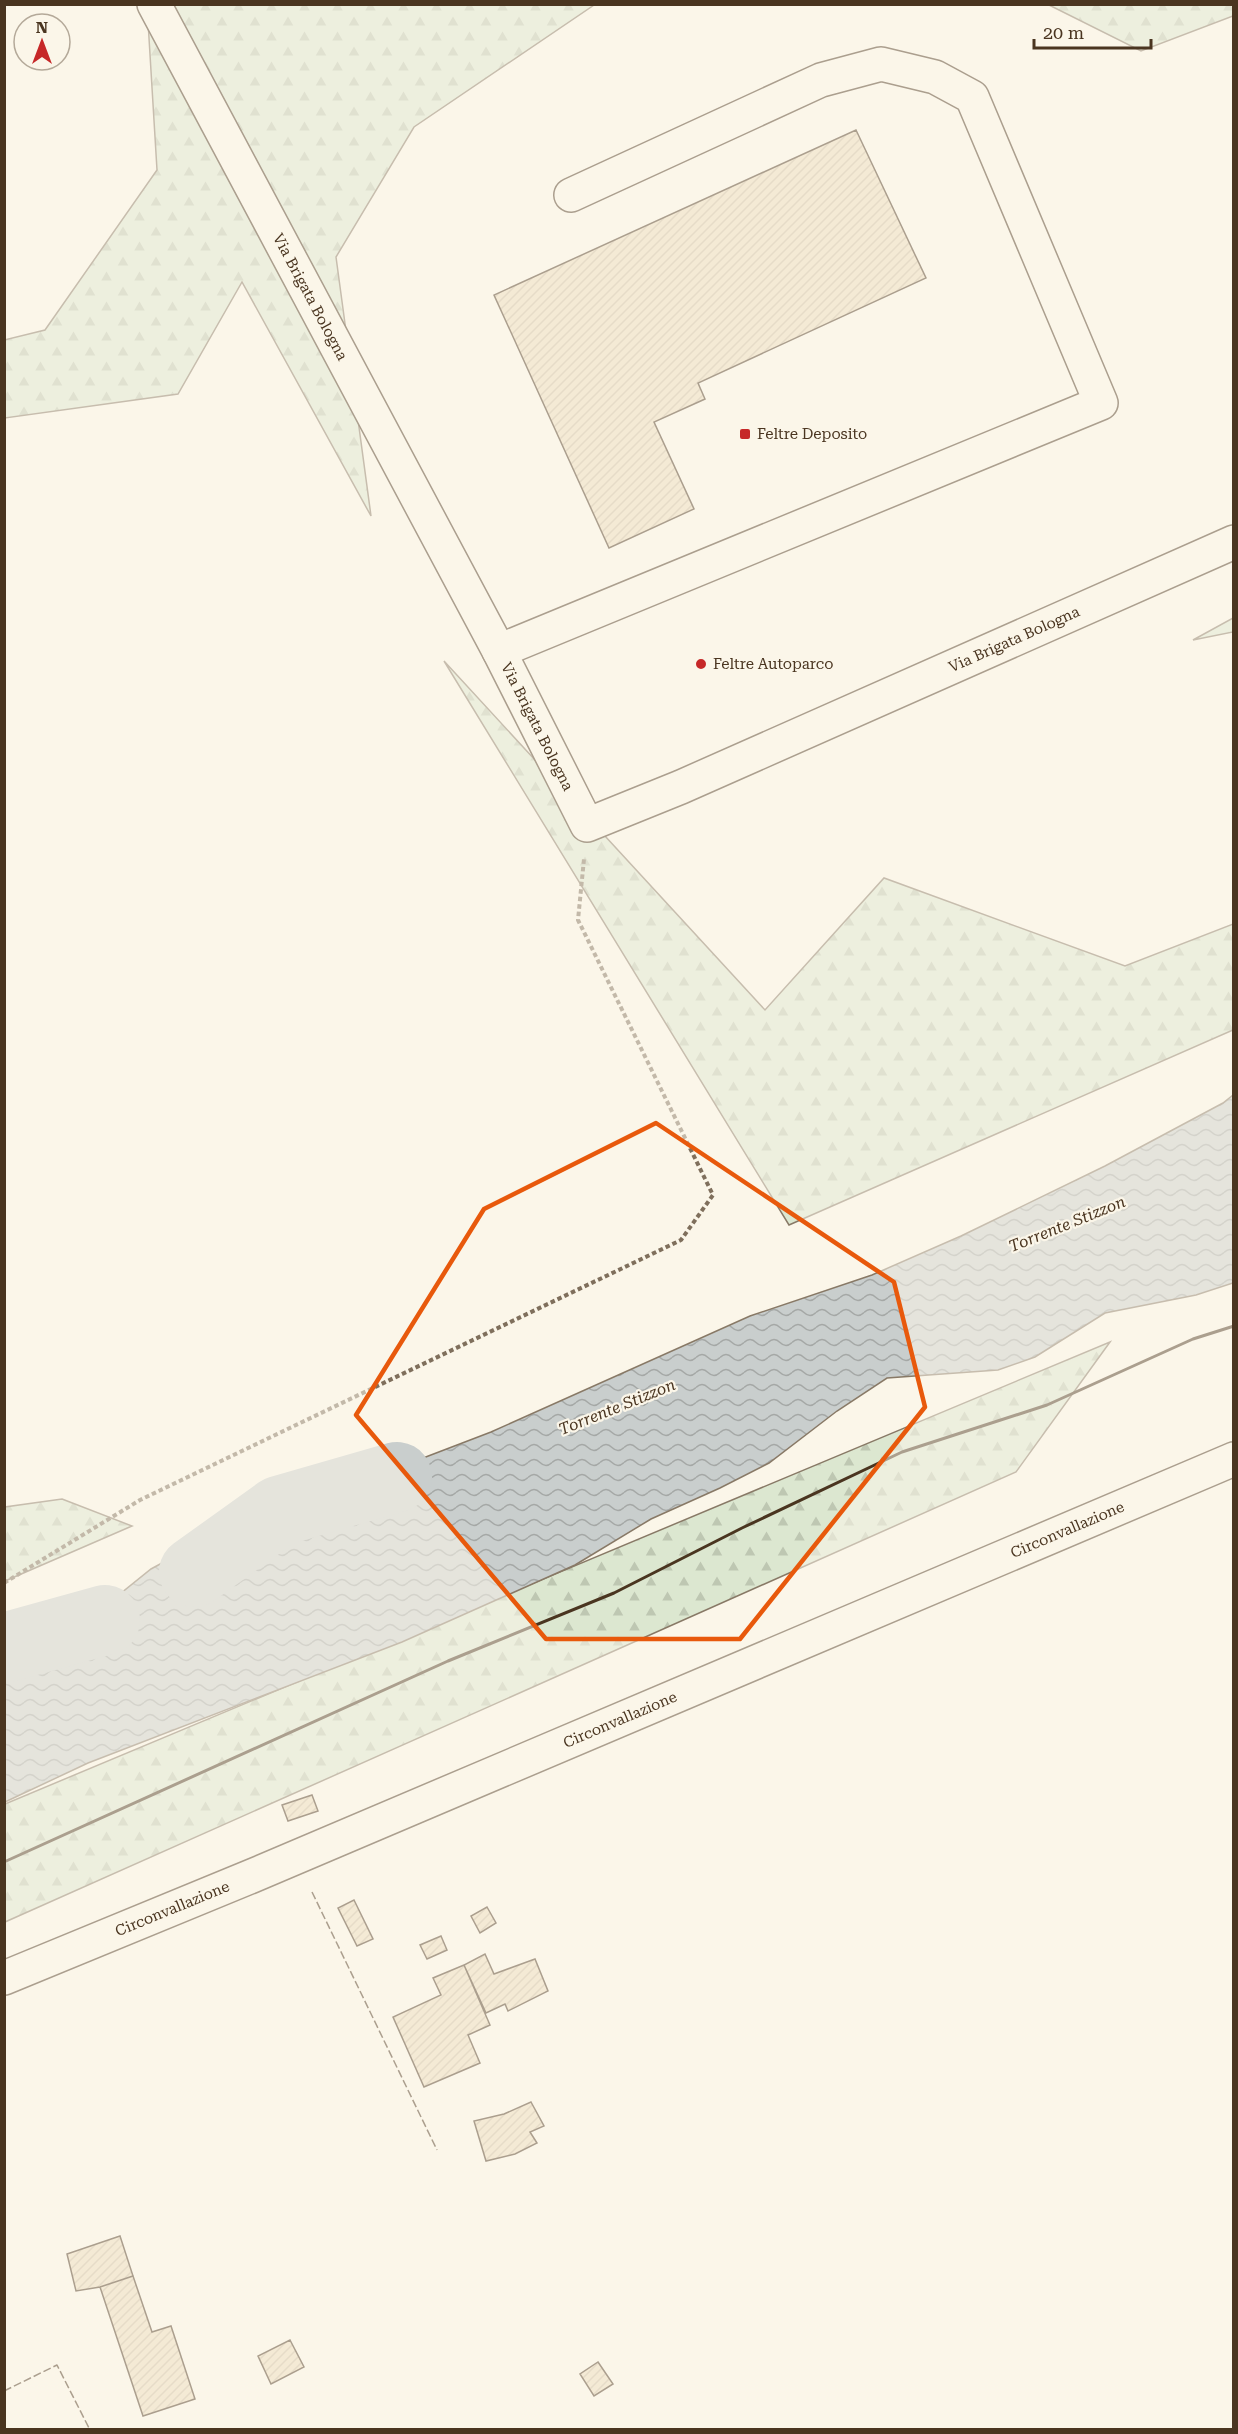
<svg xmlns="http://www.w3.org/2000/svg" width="1238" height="2434" viewBox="0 0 1238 2434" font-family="'Roboto Serif',serif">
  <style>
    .forest { fill: url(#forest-firs); stroke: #887966; stroke-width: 1.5 }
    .water { fill: url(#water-waves); stroke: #887966; stroke-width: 1.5 }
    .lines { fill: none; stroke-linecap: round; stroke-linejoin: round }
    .river { stroke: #c9cecd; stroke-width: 70 }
    .building { fill: url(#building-hatch); stroke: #4a3520; stroke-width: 1.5 }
    .minor-casing { stroke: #4a3520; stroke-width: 36 }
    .trunk-casing { stroke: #4a3520; stroke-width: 36 }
    .path { stroke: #7f6f5c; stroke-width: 4; stroke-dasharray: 4.5 3; stroke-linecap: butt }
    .minor { stroke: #fbf6e9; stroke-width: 33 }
    .trunk { stroke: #fbf6e9; stroke-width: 33 }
    .fence { stroke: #4a3520; stroke-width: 1.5; stroke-dasharray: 8 3; stroke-linecap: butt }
    .wall { stroke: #4a3520; stroke-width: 3 }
    .marked { fill: none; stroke: #e8590c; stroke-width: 4.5; stroke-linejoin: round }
    .poi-dot { fill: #c62828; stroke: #fbf6e9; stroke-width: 2 }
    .labels { text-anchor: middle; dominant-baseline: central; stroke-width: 4.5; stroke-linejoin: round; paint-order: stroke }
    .street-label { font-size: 15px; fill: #4a3520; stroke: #fbf6e9 }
    .poi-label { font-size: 15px; fill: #4a3520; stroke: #fbf6e9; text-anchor: start }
    .water-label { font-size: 16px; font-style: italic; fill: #4a3520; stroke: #fbf6e9 }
  </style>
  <defs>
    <pattern id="forest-firs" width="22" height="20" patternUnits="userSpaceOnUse" patternTransform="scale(1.5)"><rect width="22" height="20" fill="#dce7d0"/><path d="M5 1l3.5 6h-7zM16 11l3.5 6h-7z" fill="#bec7b2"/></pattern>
    <pattern id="water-waves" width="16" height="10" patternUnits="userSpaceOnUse" patternTransform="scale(1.5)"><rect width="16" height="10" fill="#c9cecd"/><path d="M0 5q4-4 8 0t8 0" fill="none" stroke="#a5a8a6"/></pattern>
    <pattern id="building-hatch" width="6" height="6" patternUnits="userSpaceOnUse" patternTransform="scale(1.5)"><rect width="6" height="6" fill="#ecdcbc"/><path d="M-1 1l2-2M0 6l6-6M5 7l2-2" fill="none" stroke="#ccbda1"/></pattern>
  </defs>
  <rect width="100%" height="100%" fill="#fbf6e9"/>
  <path class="forest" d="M147 5H594L414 127 336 257 371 516 242 282 178 394 5 418 4 340 45 330 157 170Z
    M1049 5H1233V16L1141 51Z
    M1233 618V632L1193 640Z
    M444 661 765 1010 884 878 1125 966 1233 924V1030L789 1225Z
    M1110 1342 1016 1472 5 1922V1804Z
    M62 1499 132 1526 5 1581V1507Z"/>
  <path class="water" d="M1233 1095V1283L1196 1295 1105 1313 1035 1357 998 1370 887 1378 837 1411 769 1463 720 1488 651 1519 575 1565 402 1642 88 1763 5 1802V1648L121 1593 151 1569 208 1538 282 1512 491 1432 750 1316 872 1275 961 1236 1105 1166 1223 1103Z"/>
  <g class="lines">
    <path class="river" d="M194 1572 279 1511 397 1477
      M4 1648 105 1620"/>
  </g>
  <path class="building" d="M856 130 926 278 698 383 705 399 654 422 694 509 609 548 494 295Z
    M312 1795 318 1811 288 1821 282 1805Z
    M354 1900 373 1939 357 1946 338 1908Z
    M487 1907 496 1923 480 1933 471 1916Z
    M441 1936 447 1950 427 1959 420 1945Z
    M485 1954 494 1974 535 1959 548 1991 508 2011 505 2004 486 2013 464 1965Z
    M464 1965 490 2025 468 2035 480 2063 424 2087 393 2017 441 1995 433 1978Z
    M531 2102 544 2126 530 2132 537 2143 515 2154 486 2161 474 2121 504 2114Z
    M120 2236 133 2276 100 2287 76 2291 67 2254Z
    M133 2276 152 2332 171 2326 195 2399 143 2416 100 2287Z
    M290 2340 304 2367 271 2384 258 2356Z
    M598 2362 613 2384 594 2396 580 2374Z"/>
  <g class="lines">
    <defs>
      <g id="minor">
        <path id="s1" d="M154 4 499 651 587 825 681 787 1234 542"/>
        <path d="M499 651 1101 403 972 97 935 77 881 64 821 80 571 195"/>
      </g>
      <g id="trunk">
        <path id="s2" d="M4 1978 252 1876 1234 1459"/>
      </g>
    </defs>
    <use href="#minor" class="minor-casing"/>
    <use href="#trunk" class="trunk-casing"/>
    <path class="path" d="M4 1583 140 1500 681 1240 713 1195 578 920 584 859"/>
    <use href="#minor" class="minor"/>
    <use href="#trunk" class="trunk"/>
    <path class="fence" d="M312 1892 437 2150
      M4 2391 57 2365 90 2430"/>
    <path class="wall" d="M4 1862 448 1661 614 1593 742 1528 902 1452 1047 1405 1193 1339 1234 1326"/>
  </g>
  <path d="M0 0H1238V2434H0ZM656 1123 894 1282 925 1407 740 1639H546L356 1415 484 1209Z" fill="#fbf6e9" fill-opacity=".55" fill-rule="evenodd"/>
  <path class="marked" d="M656 1123 894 1282 925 1407 740 1639H546L356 1415 484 1209Z"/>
  <g class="poi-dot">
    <rect x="739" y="428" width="12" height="12" rx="3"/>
    <circle cx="701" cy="664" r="6"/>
  </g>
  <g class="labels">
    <g class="street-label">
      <text stroke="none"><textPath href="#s1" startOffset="332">Via Brigata Bologna</textPath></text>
      <text stroke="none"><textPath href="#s1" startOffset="1394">Via Brigata Bologna</textPath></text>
      <text stroke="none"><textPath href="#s1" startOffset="818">Via Brigata Bologna</textPath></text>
      <text stroke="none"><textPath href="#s2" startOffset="1154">Circonvallazione</textPath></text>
      <text stroke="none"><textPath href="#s2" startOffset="668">Circonvallazione</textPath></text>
      <text stroke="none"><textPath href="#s2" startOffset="182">Circonvallazione</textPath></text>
    </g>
    <g class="poi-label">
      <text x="757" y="434">Feltre Deposito</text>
      <text x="713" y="664">Feltre Autoparco</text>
    </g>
    <g class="water-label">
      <text transform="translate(1067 1224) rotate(-22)">Torrente Stizzon</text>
      <text transform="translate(617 1407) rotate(-22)">Torrente Stizzon</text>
    </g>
  </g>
  <rect width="1238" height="2434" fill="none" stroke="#4a3520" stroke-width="12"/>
  <g transform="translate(42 42)"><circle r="28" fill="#fbf6e9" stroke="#b4a999" stroke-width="1.5"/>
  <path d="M0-4.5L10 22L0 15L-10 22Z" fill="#c62828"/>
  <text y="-9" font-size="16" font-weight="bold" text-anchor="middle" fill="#4a3520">N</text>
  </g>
  <path d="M1034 39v9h117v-9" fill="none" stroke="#4a3520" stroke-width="3"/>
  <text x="1043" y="39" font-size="18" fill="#4a3520" stroke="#fbf6e9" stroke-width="4.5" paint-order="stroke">20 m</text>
</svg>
